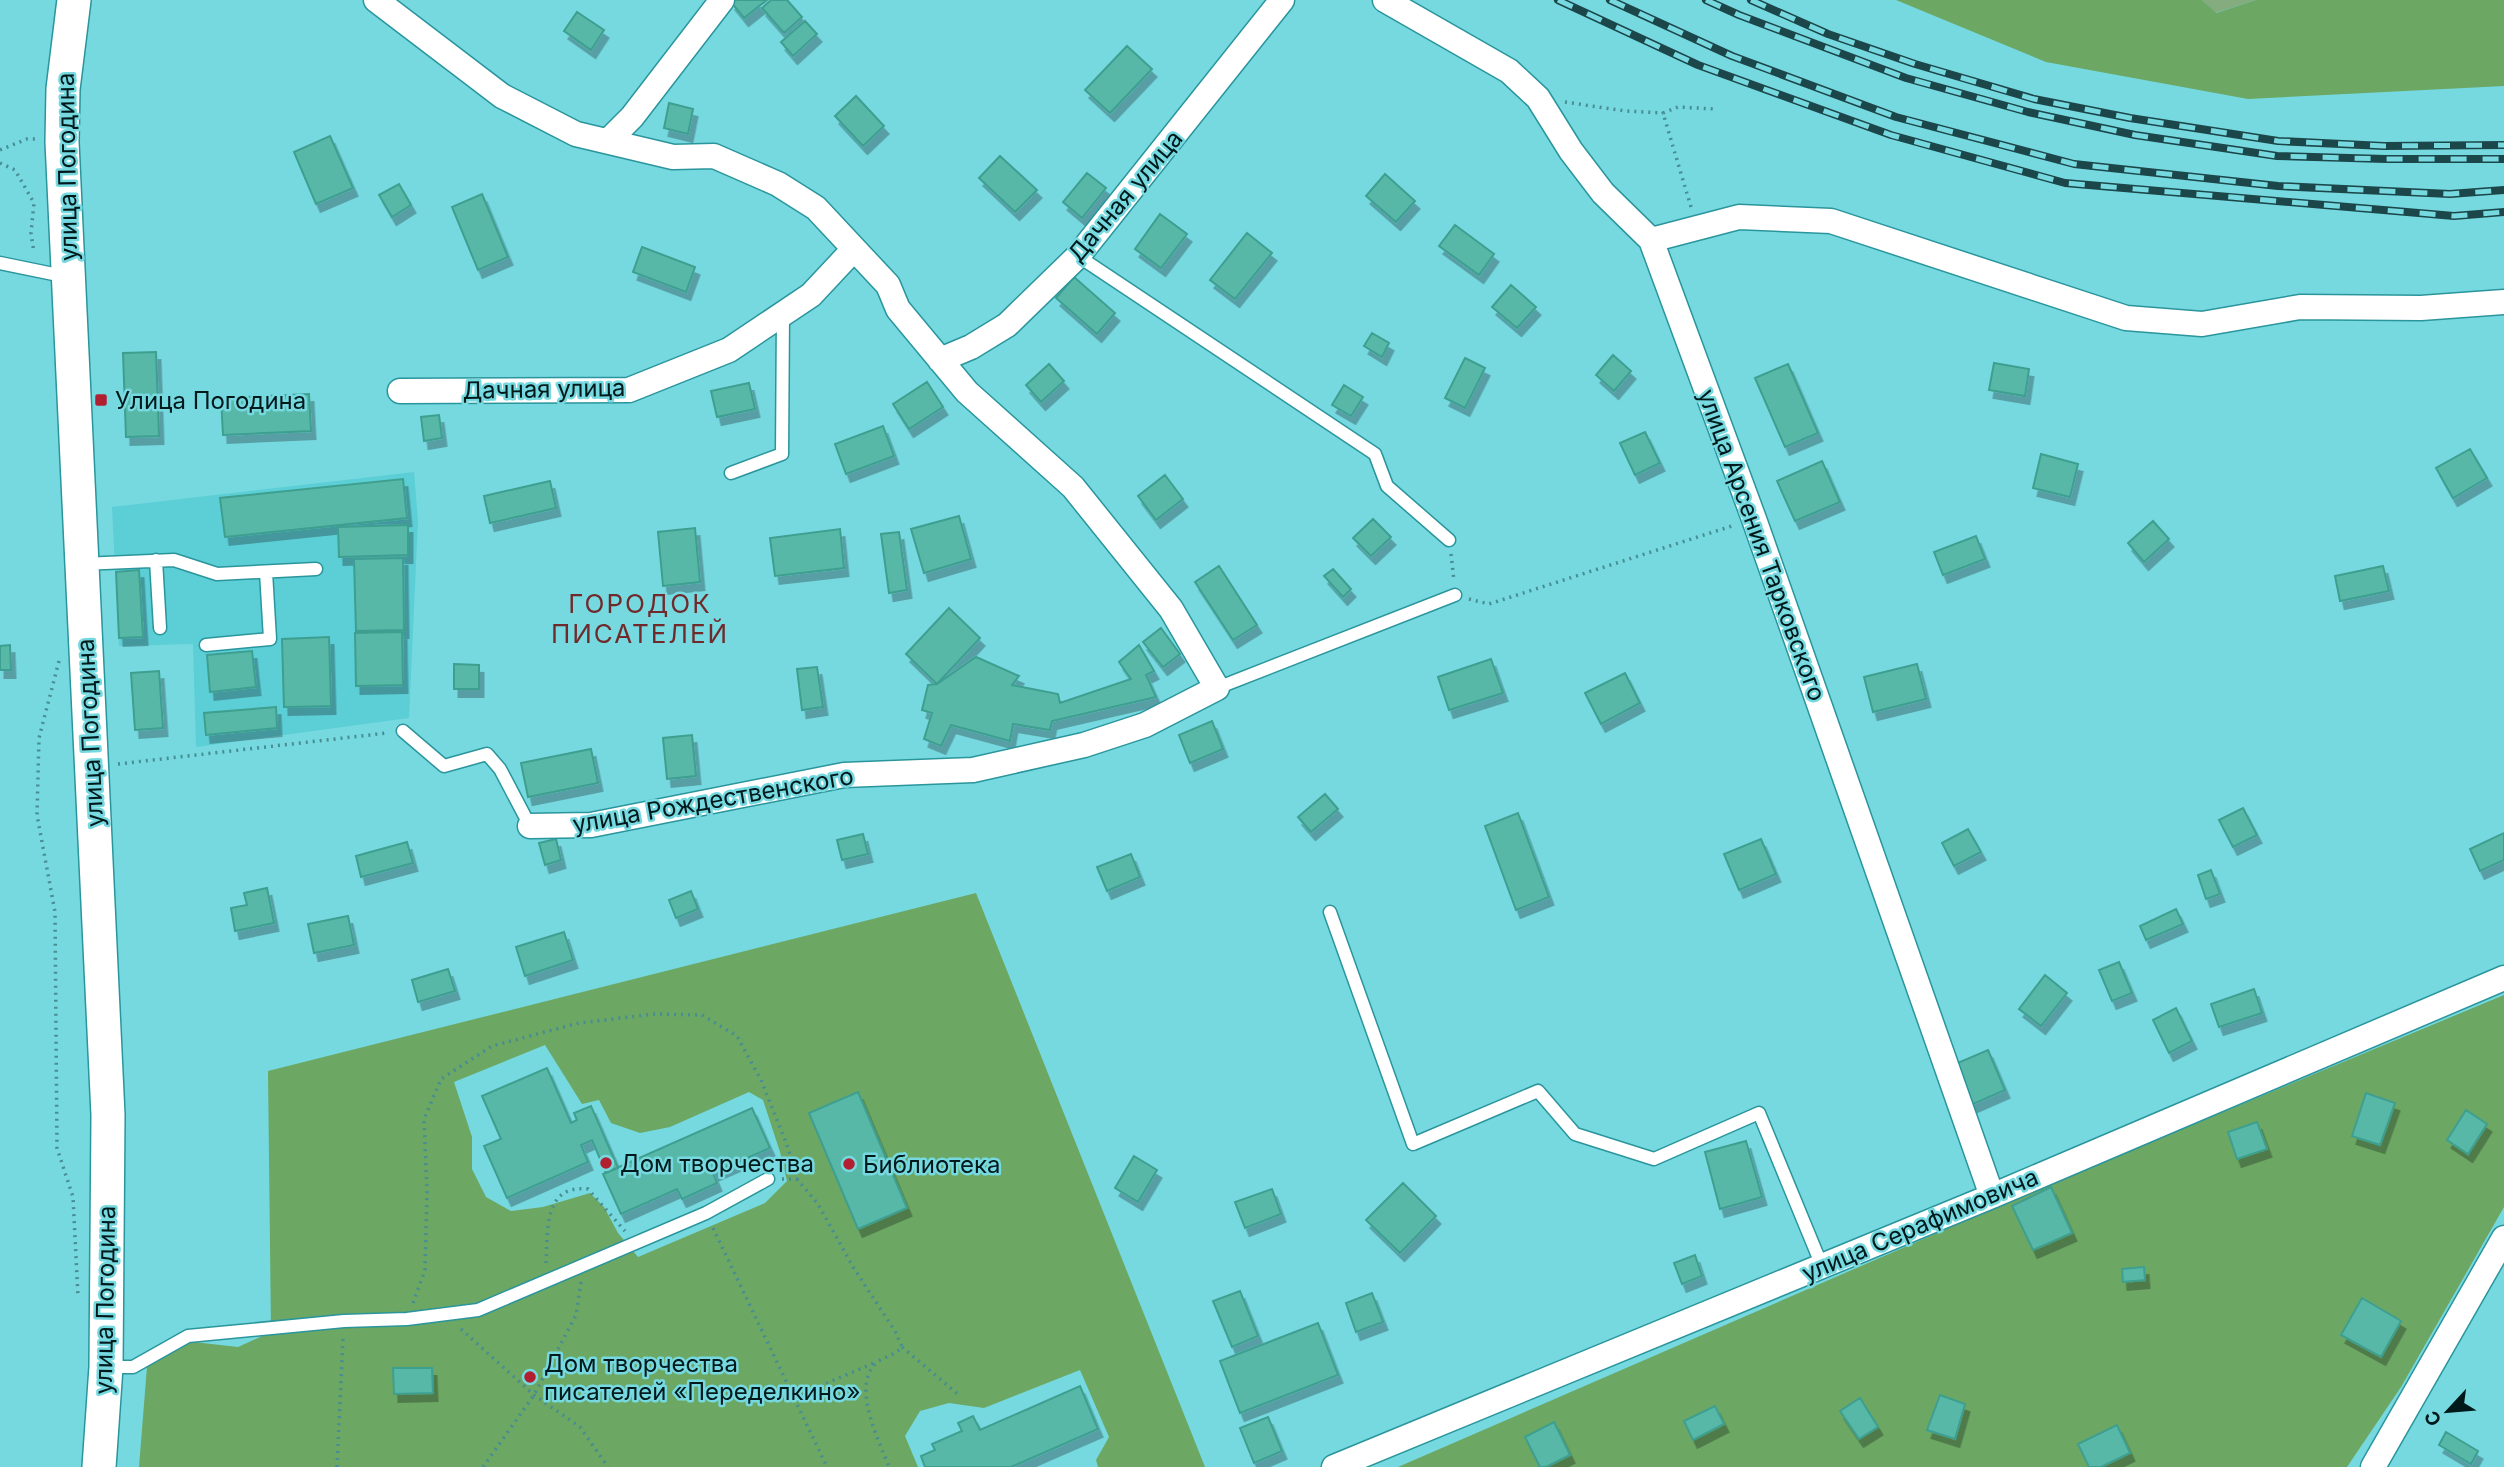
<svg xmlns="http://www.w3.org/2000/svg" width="2504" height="1467" viewBox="0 0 2504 1467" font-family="Inter,sans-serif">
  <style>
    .built { fill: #5cced6 }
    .green { fill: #85ac7f }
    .forest { fill: #6ca763; fill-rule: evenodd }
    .building { fill: #59b8a8; stroke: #3e9f90; stroke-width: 2; filter: url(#shadow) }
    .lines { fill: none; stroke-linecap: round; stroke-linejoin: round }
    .lane-casing { stroke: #2a959c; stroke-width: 15 }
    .street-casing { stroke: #2a959c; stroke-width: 27 }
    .secondary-casing { stroke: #2a959c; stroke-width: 36 }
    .path { stroke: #478d92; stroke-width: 3.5; stroke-dasharray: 2 5; stroke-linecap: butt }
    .lane { stroke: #fff; stroke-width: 12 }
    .street { stroke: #fff; stroke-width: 24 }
    .secondary { stroke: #fff; stroke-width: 33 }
    .rail-casing { stroke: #1c474a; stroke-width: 8 }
    .rail { stroke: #76d9e0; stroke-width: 5; stroke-dasharray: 16; stroke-linecap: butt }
    .poi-dot { fill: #b21f31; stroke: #76d9e0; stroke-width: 2.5 }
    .labels { text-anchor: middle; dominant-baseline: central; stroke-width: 5; stroke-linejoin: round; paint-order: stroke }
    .street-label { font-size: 24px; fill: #001a1c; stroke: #76d9e0 }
    .poi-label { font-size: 24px; fill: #001a1c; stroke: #76d9e0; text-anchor: start }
    .neighbourhood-label { font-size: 26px; letter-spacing: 2px; fill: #702a2c; stroke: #76d9e0 }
  </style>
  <defs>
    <filter id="shadow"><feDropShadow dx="4.5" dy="8" stdDeviation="0" flood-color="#0004"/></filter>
  </defs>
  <rect width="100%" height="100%" fill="#76d9e0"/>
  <path class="built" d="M414 472 418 521 409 718 196 747 193 644 119 646 112 507Z"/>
  <path class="green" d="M2202 0H2256L2215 13Z"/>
  <path class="forest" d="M1896 0H2202L2216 13 2256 0H2504V86L2248 99 2046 62Z
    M976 893 1205 1467H1098L1096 1460 1109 1437 1080 1370 984 1408 949 1403 920 1411 905 1436 918 1467H139L148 1354 176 1340 238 1347 271 1332 268 1071ZM545 1045 582 1104 599 1100 611 1123 640 1133 670 1127 749 1092 763 1100 780 1152 787 1181 765 1203 638 1257 618 1233 604 1207 590 1193 543 1207 511 1211 486 1197 472 1169V1137L454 1082Z
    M2504 995V1207L2401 1387 2347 1467H1398L2050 1184Z"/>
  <path class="building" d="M733 0H767L744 18 731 2Z
    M771 0H787L802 17 784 33 762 8Z
    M577 12 604 30 591 50 564 31Z
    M805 21 817 34 793 56 781 42Z
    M1127 46 1152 69 1110 113 1085 90Z
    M856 96 884 126 863 146 835 116Z
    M669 103 693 109 688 134 664 128Z
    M330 136 353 188 316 204 294 152Z
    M1000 156 1037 190 1015 212 979 178Z
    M1087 173 1106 188 1082 218 1063 202Z
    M1385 174 1415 201 1396 222 1366 196Z
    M399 184 411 205 392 217 379 195Z
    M482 194 508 257 478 270 452 207Z
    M1160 214 1187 234 1161 268 1135 249Z
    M1455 225 1494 254 1479 275 1439 246Z
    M1247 233 1272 253 1235 299 1210 280Z
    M642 247 695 267 686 292 633 272Z
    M1074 277 1115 313 1097 334 1056 298Z
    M1511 285 1536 307 1517 328 1492 307Z
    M1372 333 1389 343 1382 357 1364 346Z
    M156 352 159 436 126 437 123 353Z
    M1613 355 1631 371 1614 391 1596 375Z
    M1465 358 1485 368 1465 408 1445 398Z
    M1994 363 2029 369 2025 396 1989 390Z
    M1049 364 1064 381 1041 402 1026 385Z
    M1788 364 1818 433 1785 447 1755 378Z
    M927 382 943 407 909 429 893 404Z
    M749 383 755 409 717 417 711 391Z
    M1344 385 1363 397 1351 416 1332 405Z
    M309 394 311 431 223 435 221 398Z
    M439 415 442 438 424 441 421 417Z
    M883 426 894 456 846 474 835 444Z
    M1645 432 1660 463 1635 475 1620 443Z
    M2470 449 2487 478 2453 498 2436 468Z
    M2041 454 2078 464 2070 497 2033 488Z
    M1822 461 1840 502 1795 521 1777 481Z
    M1165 475 1183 499 1156 520 1138 496Z
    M403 479 407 518 225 537 220 498Z
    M550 481 556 508 490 523 484 496Z
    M959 516 971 559 924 573 911 529Z
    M1373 519 1391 537 1371 556 1353 538Z
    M2153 521 2169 539 2144 562 2128 543Z
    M408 525V555L339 557 338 527Z
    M695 528 700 582 663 586 658 532Z
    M840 529 844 568 775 576 770 538Z
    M899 532 907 590 889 593 881 534Z
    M1976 536 1985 559 1943 575 1934 552Z
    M403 558 404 630 356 631 354 559Z
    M1219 566 1257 625 1233 640 1195 582Z
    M2383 566 2389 591 2340 601 2335 576Z
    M1333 569 1351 589 1343 597 1324 576Z
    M139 570 143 637 119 638 116 572Z
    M949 608 980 638 937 684 906 654Z
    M1161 628 1180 654 1163 667 1143 642Z
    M402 632 403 685 356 686 355 633Z
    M329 637 331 706 284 707 282 639Z
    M10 645 11 670H0V646Z
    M1139 645 1154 671 1146 675 1156 697 1052 721 1050 730 1013 724 1010 741 951 725 941 746 924 739 932 713 922 710 928 685 937 684 976 657 1019 676 1012 685 1058 694 1060 703 1131 679 1119 662Z
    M252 651 256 687 210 692 207 655Z
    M1491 659 1503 693 1449 710 1438 677Z
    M454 664 479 665V689H454Z
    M1917 664 1926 699 1873 712 1864 677Z
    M817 667 823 707 802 710 797 669Z
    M159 671 163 728 135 730 131 673Z
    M1625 673 1640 703 1601 724 1585 693Z
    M276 707 277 728 206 735 204 713Z
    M1212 721 1223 749 1190 763 1179 735Z
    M692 735 696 776 667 779 663 738Z
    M591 749 598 783 528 797 521 763Z
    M1325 794 1338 809 1311 832 1298 817Z
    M2243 808 2257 835 2233 847 2219 820Z
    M1518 813 1549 897 1516 910 1485 826Z
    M1968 829 1981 852 1954 866 1942 843Z
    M2504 833V860L2480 871 2470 849Z
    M863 834 868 854 842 860 837 840Z
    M556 839 561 860 545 865 539 843Z
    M1761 839 1776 874 1739 890 1724 854Z
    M407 842 413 863 361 877 356 856Z
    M1131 854 1140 877 1107 891 1097 867Z
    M2211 870 2220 894 2206 899 2198 875Z
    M267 888 274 923 235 931 231 908 247 905 244 893Z
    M691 891 698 909 676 918 669 900Z
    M2176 909 2183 924 2146 940 2140 926Z
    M348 916 354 945 314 953 308 924Z
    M564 932 573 960 525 976 516 947Z
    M2119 962 2132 993 2112 1001 2099 970Z
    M448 969 455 991 418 1002 412 980Z
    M2045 975 2067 993 2041 1026 2019 1009Z
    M2254 989 2262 1013 2219 1027 2211 1004Z
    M2176 1008 2192 1041 2169 1053 2153 1020Z
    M1988 1050 2005 1090 1971 1105 1953 1065Z
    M547 1068 571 1123 577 1120 574 1113 591 1106 618 1168 606 1173 592 1140 581 1145 588 1162 507 1198 484 1146 501 1139 482 1096Z
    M858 1092 907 1208 858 1229 809 1113Z
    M2366 1093 2395 1103 2380 1145 2352 1136Z
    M752 1108 770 1148 713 1173 717 1183 682 1199 677 1189 621 1214 603 1174Z
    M2466 1110 2487 1124 2468 1154 2447 1140Z
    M2257 1122 2267 1149 2237 1159 2228 1132Z
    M1746 1141 1762 1197 1720 1209 1705 1152Z
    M1134 1156 1157 1170 1138 1202 1115 1188Z
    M1403 1183 1436 1216 1400 1253 1366 1220Z
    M2051 1187 2072 1233 2033 1250 2012 1206Z
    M1272 1189 1281 1214 1245 1228 1235 1202Z
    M1695 1255 1702 1276 1682 1284 1674 1263Z
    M2144 1267 2145 1280 2123 1282 2122 1269Z
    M1240 1291 1258 1336 1232 1347 1213 1301Z
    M1372 1293 1383 1322 1356 1332 1346 1303Z
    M2362 1298 2401 1321 2381 1357 2341 1335Z
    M1318 1323 1338 1375 1240 1413 1220 1361Z
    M393 1368H432L433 1393 394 1394Z
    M1080 1386 1098 1429 1011 1467H925L921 1456 935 1450 932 1444 962 1431 958 1423 973 1416 980 1430Z
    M1940 1395 1965 1404 1955 1439 1927 1430Z
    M1860 1398 1878 1427 1859 1439 1840 1411Z
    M1715 1406 1724 1424 1693 1440 1684 1421Z
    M1268 1417 1282 1451 1254 1463 1240 1428Z
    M1554 1422 1570 1455 1546 1467H1540L1525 1437Z
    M2117 1425 2130 1453 2101 1467H2089L2078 1444Z
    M2446 1432 2478 1451 2471 1464 2439 1445Z"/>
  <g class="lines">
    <defs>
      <path id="lane" d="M1078 256 1375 454 1387 486 1449 540
        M0 263 68 277
        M731 473 782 454 783 314
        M156 560 160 628
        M82 564 174 560 217 574 316 569
        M206 645 270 639 266 572
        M1217 688 1455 595
        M403 731 444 766 487 754 500 769 530 826
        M1330 912 1413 1144 1538 1091 1575 1134 1654 1159 1759 1113 1822 1266
        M107 1367H133L188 1336 344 1321 407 1319 478 1310 706 1213 768 1179"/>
      <path id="street" d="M376 0 502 96 576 134 673 157 714 156 778 184 816 208 888 285 898 309 967 392 1073 487 1171 609 1217 688 1145 725 1084 745 973 770 844 775 591 825 530 826
        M1385 0 1509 71 1538 98 1571 151 1603 193 1651 240 1754 519 1992 1196
        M608 141 632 117 722 0
        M1651 240 1739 217 1831 221 2126 318 2202 324 2300 307 2421 308 2504 302
        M940 360 971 347 1007 325 1078 256 1282 0
        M400 391 629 390 729 350 811 295 854 249
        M1334 1467 1992 1196 2504 978
        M2373 1467 2504 1238"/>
      <path id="secondary" d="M74 0 63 89 62 142 108 1115 106 1367 99 1467"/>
    </defs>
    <use href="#lane" class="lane-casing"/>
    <use href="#street" class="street-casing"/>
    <use href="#secondary" class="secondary-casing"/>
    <path class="path" d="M1565 102 1625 111 1663 113
      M0 150 27 139H38
      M0 163 15 170 34 203 31 233 34 253
      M1691 207 1663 113 1678 107 1715 109
      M1451 554 1454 581
      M1469 599 1489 604 1735 525
      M59 661 39 738 37 815 55 912 57 1148 73 1197 78 1297
      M118 764 387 733
      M782 1179H797
      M713 1228 827 1467
      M546 1263C548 1231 543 1184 588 1189L625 1231
      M413 1303 425 1270 427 1192 424 1119 441 1079 492 1046 579 1023 655 1014 702 1015 737 1036 761 1080 787 1145 797 1179 818 1204 853 1267 895 1331 902 1347C894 1356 882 1357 875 1364 852 1389 879 1440 889 1467
      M461 1329 534 1395 580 1427 608 1467
      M902 1347 960 1396
      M794 1397 874 1363
      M337 1467 343 1338
      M483 1467 534 1395 576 1315 581 1282"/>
    <use href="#lane" class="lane"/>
    <use href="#street" class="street"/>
    <use href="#secondary" class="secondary"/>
    <defs>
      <path id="rail" d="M1558 0 1698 65 1891 135 2065 183 2454 216 2504 212
        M1610 0 1732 56 1896 117 2074 164 2278 186 2450 194 2504 190
        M1706 0 1739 15 1906 78 2028 112 2135 135 2277 156 2386 159H2504
        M1751 0 1828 34 1915 64 2034 99 2130 118 2278 141 2384 146 2504 145"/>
    </defs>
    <use href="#rail" class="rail-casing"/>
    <use href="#rail" class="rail"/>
  </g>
  <g class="poi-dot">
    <rect x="94" y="393" width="14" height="14" rx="3.5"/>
    <circle cx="606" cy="1163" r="7"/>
    <circle cx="849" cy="1164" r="7"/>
    <circle cx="530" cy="1377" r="7"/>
  </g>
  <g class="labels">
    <g class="street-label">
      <text transform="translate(67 167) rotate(-91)">улица Погодина</text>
      <text transform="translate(1125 196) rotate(-50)">Дачная улица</text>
      <text transform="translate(544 389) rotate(-1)">Дачная улица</text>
      <text transform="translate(1762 545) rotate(70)">улица Арсения Тарковского</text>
      <text transform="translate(90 733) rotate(-93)">улица Погодина</text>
      <text transform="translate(713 800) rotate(-10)">улица Рождественского</text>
      <text transform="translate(1920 1225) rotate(-23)">улица Серафимовича</text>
      <text transform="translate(105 1300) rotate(-89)">улица Погодина</text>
    </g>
    <g class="poi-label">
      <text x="115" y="400">Улица Погодина</text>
      <text x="620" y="1163">Дом творчества</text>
      <text x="863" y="1164">Библиотека</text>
      <text x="544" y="1363">Дом творчества<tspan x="544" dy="28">писателей «Переделкино»</tspan></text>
    </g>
    <g class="neighbourhood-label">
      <text x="640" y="603">ГОРОДОК<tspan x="640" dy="30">ПИСАТЕЛЕЙ</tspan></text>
    </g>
  </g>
  <g transform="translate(2448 1411) rotate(244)" stroke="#76d9e0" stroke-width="5" paint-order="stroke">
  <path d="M0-5L12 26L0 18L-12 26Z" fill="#001a1c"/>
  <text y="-10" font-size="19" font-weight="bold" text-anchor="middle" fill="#001a1c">С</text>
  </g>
</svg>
